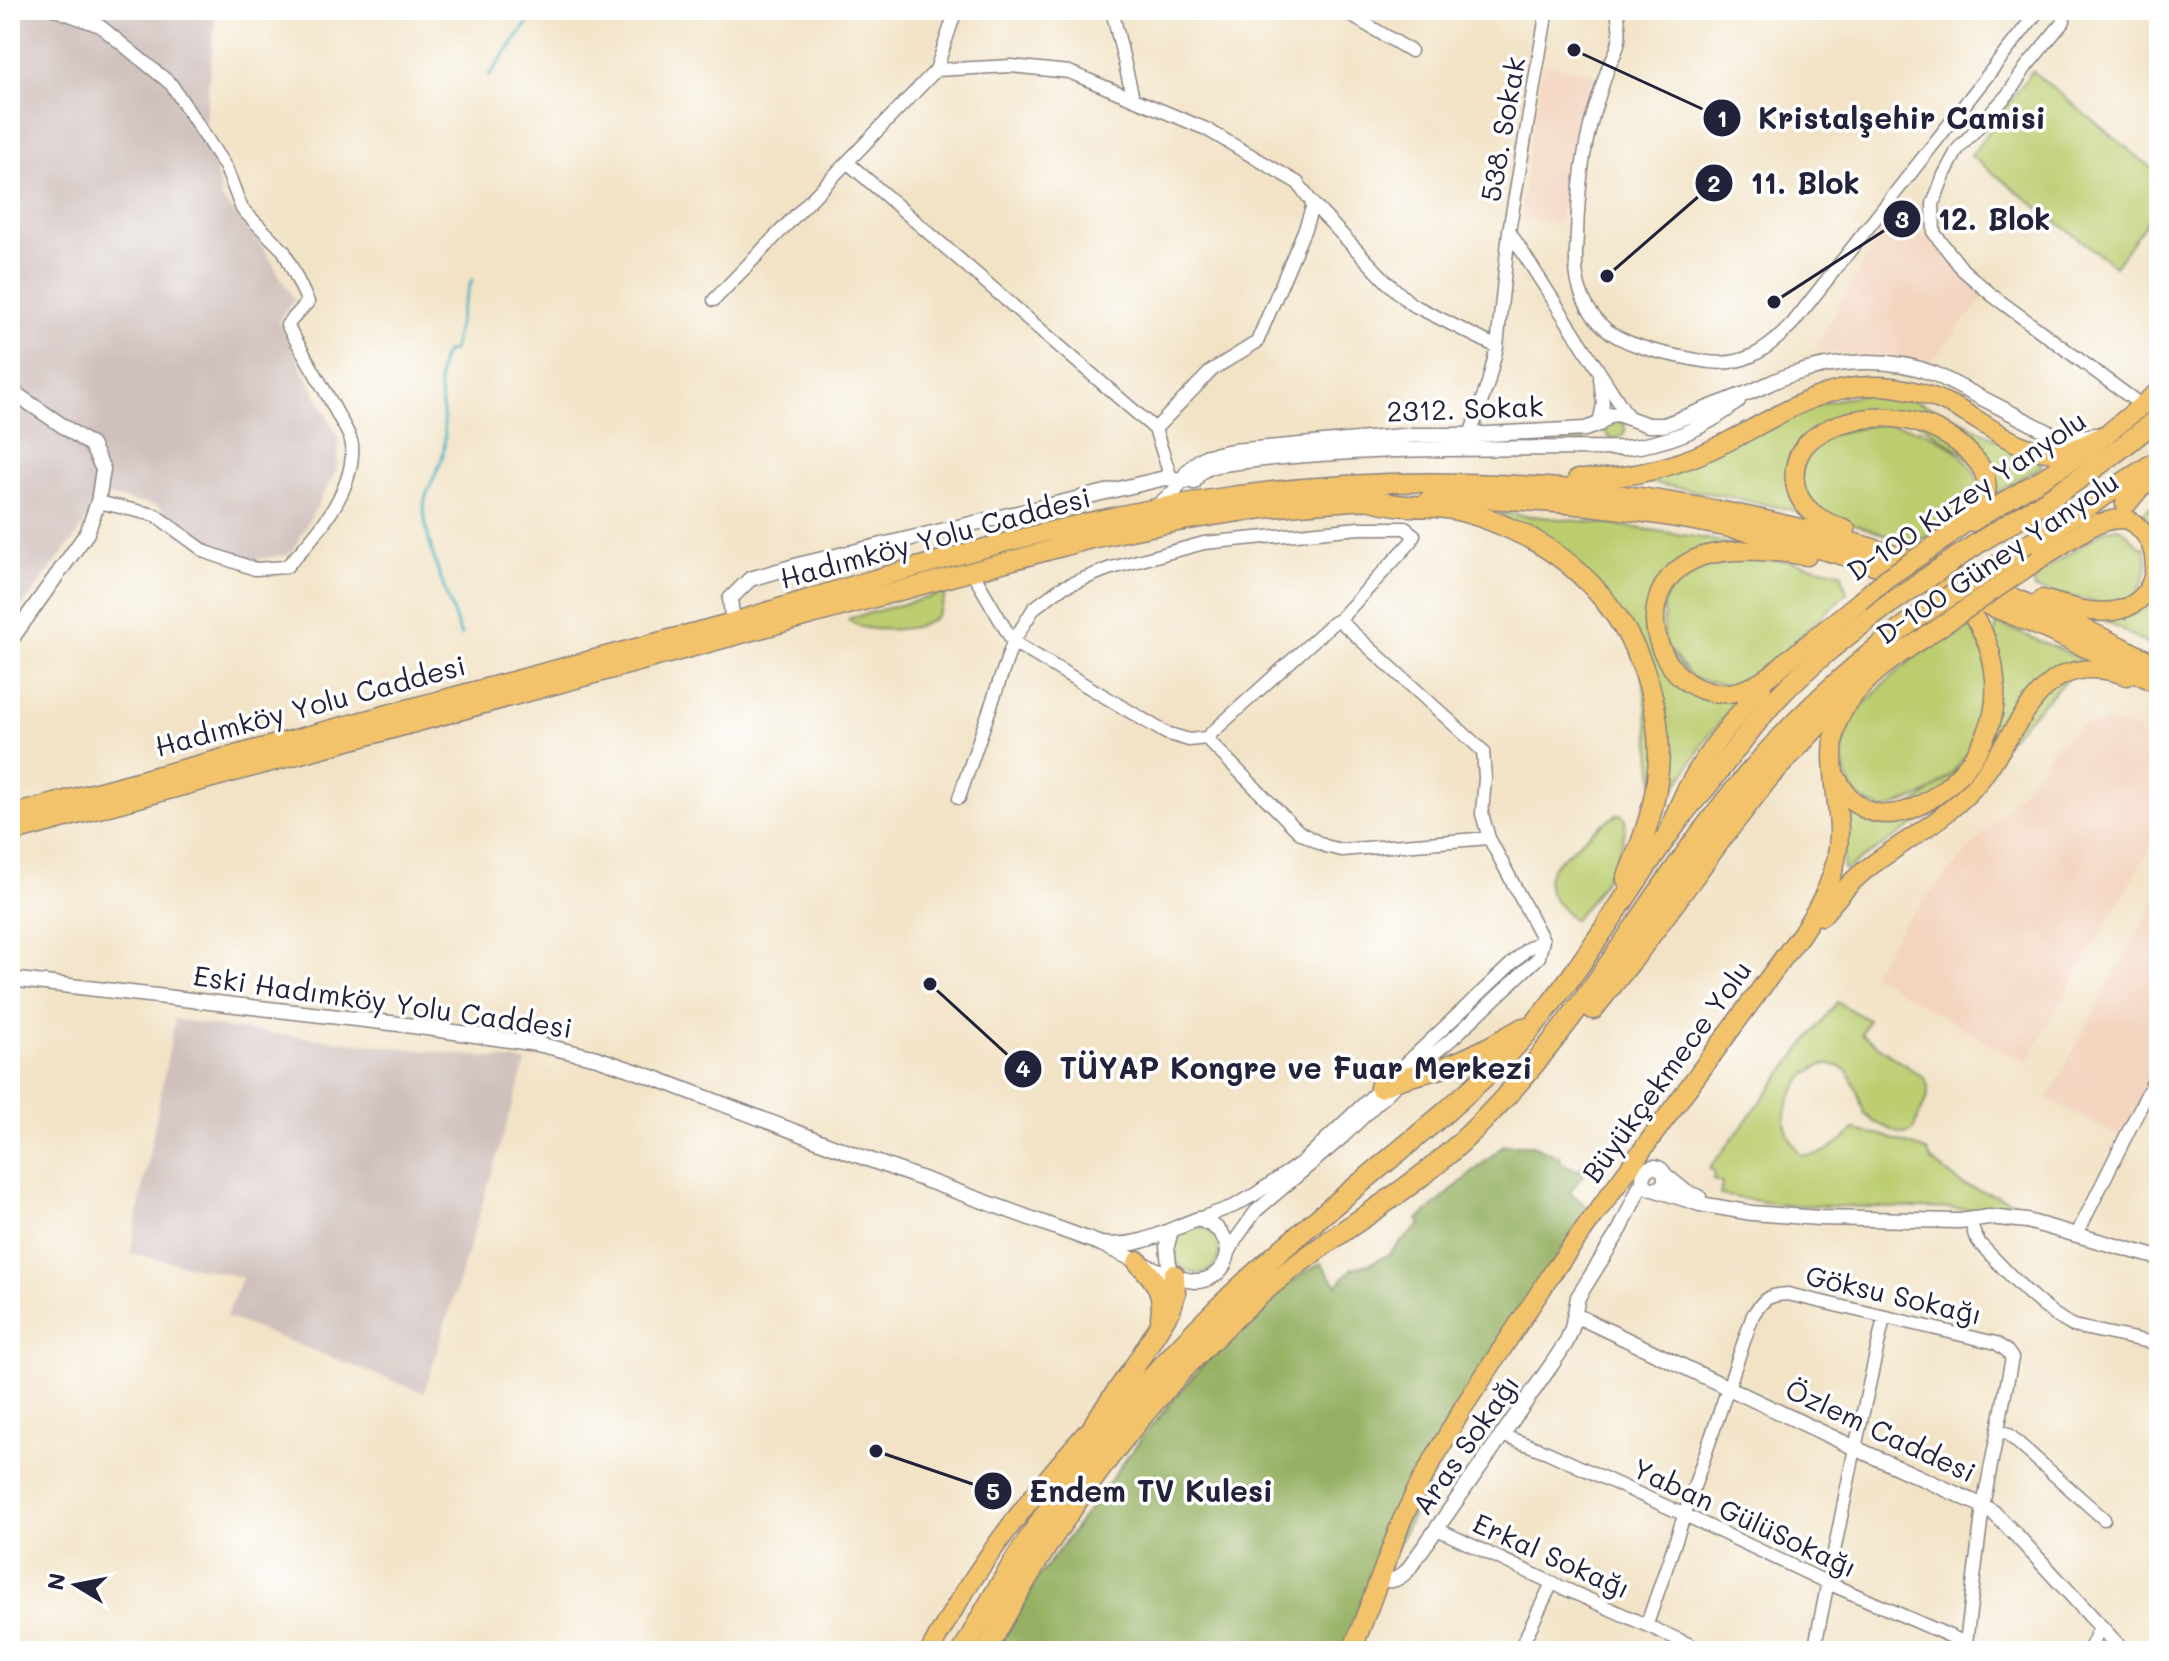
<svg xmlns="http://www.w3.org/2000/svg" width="2169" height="1661" viewBox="0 0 2169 1661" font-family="Mali,sans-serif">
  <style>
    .built { fill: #f3d4bf }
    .industrial { fill: #cfc0bb }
    .green { fill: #bccd70; stroke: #6f7856; stroke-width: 2 }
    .forest { fill: #95b062; stroke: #5c694e; stroke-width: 2 }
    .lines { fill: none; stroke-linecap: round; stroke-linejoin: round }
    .stream { stroke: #43b1be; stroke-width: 3 }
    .minor-casing { stroke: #8a8280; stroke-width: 15 }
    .tertiary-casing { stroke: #8a8280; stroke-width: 17 }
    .primary-casing { stroke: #8a8280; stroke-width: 21 }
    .trunk-casing { stroke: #8a8280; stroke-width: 23 }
    .minor { stroke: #fff; stroke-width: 12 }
    .tertiary { stroke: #fff; stroke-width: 14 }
    .primary { stroke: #f2c36a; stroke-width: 18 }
    .trunk { stroke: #f2c36a; stroke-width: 20 }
    .primary-bridge-casing { stroke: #8a8280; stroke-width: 21; stroke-linecap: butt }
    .trunk-bridge-casing { stroke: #8a8280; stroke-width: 23; stroke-linecap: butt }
    .primary-bridge { stroke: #f2c36a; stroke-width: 18 }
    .trunk-bridge { stroke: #f2c36a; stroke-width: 20 }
    .labels { text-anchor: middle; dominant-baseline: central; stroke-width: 7; stroke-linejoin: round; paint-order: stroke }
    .street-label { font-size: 28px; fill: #22223b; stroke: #fff }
    .leader { fill: none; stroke: #22223b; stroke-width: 3 }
    .callout-dot { fill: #22223b; stroke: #fff; stroke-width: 3 }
    .mark-label { font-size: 24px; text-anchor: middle; font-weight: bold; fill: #fff }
    .callout-label { font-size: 30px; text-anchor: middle; font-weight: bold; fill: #22223b; stroke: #fff; stroke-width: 7; stroke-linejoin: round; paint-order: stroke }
  </style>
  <rect width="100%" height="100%" fill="#fff"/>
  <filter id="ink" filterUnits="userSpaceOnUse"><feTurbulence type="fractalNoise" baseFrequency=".0125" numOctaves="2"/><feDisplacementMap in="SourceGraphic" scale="16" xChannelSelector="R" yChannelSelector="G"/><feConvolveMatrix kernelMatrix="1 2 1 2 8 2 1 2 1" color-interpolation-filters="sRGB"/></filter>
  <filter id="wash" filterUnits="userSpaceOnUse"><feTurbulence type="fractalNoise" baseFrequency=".006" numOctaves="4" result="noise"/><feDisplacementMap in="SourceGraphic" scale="32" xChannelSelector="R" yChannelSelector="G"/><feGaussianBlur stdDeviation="1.8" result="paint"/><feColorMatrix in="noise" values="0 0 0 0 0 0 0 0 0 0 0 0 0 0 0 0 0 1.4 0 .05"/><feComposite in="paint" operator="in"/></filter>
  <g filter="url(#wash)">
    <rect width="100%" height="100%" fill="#f2e3c6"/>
    <path class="built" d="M1543 63 1596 73 1577 133 1558 225 1524 218 1521 206Z
      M1896 204 1985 297 1933 359 1814 351Z
      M2104 722 2134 728 2159 751V832L2027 1062 2007 1054 1871 974 1904 923 2025 787 2053 748 2080 726Z
      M2159 893V1068L2124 1140 2047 1099Z"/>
    <path class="industrial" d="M10 10H216L205 120 222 199 264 248 294 300 278 321 339 438 337 470 290 554 256 560 209 545 157 506 106 496 98 502 74 539 10 622Z
      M175 1019 226 1028 526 1062 424 1393 226 1317 242 1277 130 1253Z"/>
    <path class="green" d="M2032 71 2159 174V204L2115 266 1971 156Z
      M1885 394C1939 403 1982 432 2030 458L2039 460 2042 466 2003 489 1998 494 1993 491 1990 472 1906 413 1800 442 1801 512 1726 496 1639 481 1814 405 1857 395Z
      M1605 429a10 10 0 1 1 20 0a10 10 0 1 1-20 0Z
      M1882 423C1895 425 1912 427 1925 432 1948 441 1991 472 1974 500 1963 517 1931 533 1913 545L1821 512 1812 505 1800 483 1804 456 1825 436Z
      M1584 434V442L1494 441Z
      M2159 499V543L2140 516Z
      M1498 513C1578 520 1656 529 1734 544L1689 555 1649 630 1706 695 1736 701 1705 741 1658 816 1639 638Z
      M2118 527 2128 534 2141 548 2144 547C2151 566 2144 595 2122 602 2115 605 2104 604 2096 605V602L2035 589C2032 582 2037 578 2041 573L2106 529Z
      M1726 557 1790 561 1841 572 1847 593 1757 676 1726 686 1692 678 1664 643 1663 605 1674 584 1688 570Z
      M2159 587V651L2106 621C2130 617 2148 609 2159 587Z
      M946 593C943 603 940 615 930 621 917 630 882 631 866 628 859 627 854 623 848 620L851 618Z
      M1997 623 2080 658 2079 666 1945 805 1845 870 1843 868 1846 807C1860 821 1876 823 1895 820L1990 744 1994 638Z
      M1972 627 1985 654 1990 698 1975 744 1953 772 1933 790 1914 799 1884 810C1877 806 1866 803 1860 798 1841 781 1841 744 1847 722H1850C1865 699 1929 640 1954 630 1959 628 1967 628 1972 627Z
      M1620 814 1625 818C1629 850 1595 897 1574 920 1564 910 1549 899 1548 884 1547 877 1550 871 1554 866 1564 855 1606 818 1620 814Z
      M1837 1002 1868 1020 1861 1034 1924 1078 1928 1086V1095L1913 1130 1907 1134H1901L1874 1122 1864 1113 1857 1091 1848 1071C1840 1067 1832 1063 1823 1065 1802 1071 1781 1105 1786 1127 1788 1137 1795 1146 1801 1155 1825 1158 1836 1144 1854 1130L1881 1135 1927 1151 1932 1161 1963 1185 2065 1218 2067 1223 2005 1210 1784 1205 1720 1195 1722 1183 1713 1180 1714 1171 1709 1169Z
      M1174 1250a23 23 0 1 1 46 0a23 23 0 1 1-46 0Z"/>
    <path class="forest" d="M1504 1145H1532L1560 1157 1559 1162 1580 1171 1586 1160 1592 1163 1570 1192 1589 1209 1490 1358 1346 1651H996L1038 1578 1146 1432 1217 1348 1248 1318 1302 1274 1321 1263 1337 1285 1352 1268 1369 1264 1386 1256 1421 1224 1418 1220Z"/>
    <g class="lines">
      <path class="stream" d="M489 76 537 10
        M461 636C451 604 419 531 425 500 428 485 440 470 443 454 445 446 445 433 444 424 443 399 432 375 446 352L453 351 461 310 472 280"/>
    </g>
  </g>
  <g filter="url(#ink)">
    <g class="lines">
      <defs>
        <path id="minor" d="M56 10 100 26 171 84 226 168 242 209 284 251 308 302 287 325C305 356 323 386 339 417 344 426 351 436 352 445 355 491 316 536 286 567L255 569 206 552 155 515 98 502
          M1112 10 1133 98
          M1342 10 1411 51
          M1547 10 1509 231 1629 418
          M1617 10C1618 20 1621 30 1619 40 1618 50 1612 59 1608 68 1603 83 1598 99 1593 115 1582 154 1578 194 1577 235 1576 248 1575 264 1577 277 1580 299 1593 320 1611 333 1633 348 1671 355 1697 360 1740 370 1766 352 1793 323L2039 10
          M2064 21 2026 67 2009 93 1958 149 1944 175 1933 204 1934 233 1963 270 1993 296 2141 405
          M936 70 956 10
          M847 162 1155 429 1171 478
          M714 300 936 70 1011 66 1069 72 1206 129 1298 183 1313 204
          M1599 424 1603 404 1600 378
          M1155 429 1212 370 1257 342 1306 226 1313 204 1387 282 1411 304 1497 347
          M1470 435 1488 383 1497 347 1509 231
          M971 570 1013 642 1166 733 1189 740 1206 738 1333 623 1339 620
          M1206 738 1299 832 1325 846 1341 850 1489 838
          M959 798 1013 642 1034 608 1061 588 1108 569 1204 543 1359 528H1405L1414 535 1411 542 1339 620 1483 751 1485 778 1482 814 1489 838 1543 940
          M1414 1070 1453 1038 1539 957 1543 940
          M1198 1219 1234 1206 1254 1195 1302 1162 1527 949 1543 940
          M1970 1219 1975 1236 1981 1245C2009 1273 2037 1307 2073 1326L2159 1344
          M2077 1234 2159 1070
          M1227 1257 1236 1239 1256 1211 1343 1137 1397 1084
          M1999 1431 2008 1434 2104 1519
          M1504 1436 1547 1452 1685 1515 1828 1583 1966 1643
          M1437 1529 1552 1583 1704 1651
          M1647 1624 1753 1315C1764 1298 1768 1295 1788 1294L1996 1343 2007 1351 2012 1358 1983 1506 1965 1651
          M1519 1651 1552 1583
          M1814 1651 1855 1448 1884 1318
          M2089 1651 2100 1627"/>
        <path id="tertiary" d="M10 390 91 445 103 469 98 502 87 533 10 641
          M1194 482C1198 472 1206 468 1216 465 1350 445 1488 449 1624 448 1667 444 1704 429 1738 401
          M1156 507 1174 492 1188 471 1199 461 1207 456 1232 451 1413 435H1470L1585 429 1599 424 1610 415 1617 414 1648 425H1664C1691 415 1718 404 1745 394 1760 389 1774 380 1790 375 1836 360 1889 356 1935 374L2054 435 2068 439 2096 435
          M733 622 730 599 750 579 802 564 1165 478 1190 481
          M10 979 399 1024 537 1044 597 1058 652 1077 851 1153 1101 1244C1121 1254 1179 1283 1199 1281 1220 1279 1236 1255 1223 1236 1217 1226 1208 1223 1198 1219 1164 1232 1138 1249 1101 1244
          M1643 1178a11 11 0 1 1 22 0a11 11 0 1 1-22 0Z
          M1665 1175 1687 1193 1699 1197
          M1653 1189 1700 1204 1752 1213 1819 1218 1959 1221 1989 1217 2027 1221 2159 1258
          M1170 1274 1167 1246 1171 1230
          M1575 1315 1855 1448 1983 1506 1993 1512 2017 1536 2123 1651
          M1379 1579C1392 1582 1397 1580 1407 1571L1552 1364 1566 1343 1572 1328 1578 1297 1621 1228 1640 1186 1644 1183"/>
        <path id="primary" d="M1577 479C1631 480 1681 466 1729 441 1775 418 1817 387 1870 386 1899 385 1927 393 1953 406 1987 423 2022 457 2063 452 2079 450 2094 439 2108 433
          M1429 499C1683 495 1936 565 2159 685
          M1972 522 2088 450 2159 391
          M1846 530C1823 522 1798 509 1795 482 1788 426 1866 411 1907 420 1935 426 1962 441 1979 464 1987 476 1990 491 1982 505 1975 518 1957 528 1946 538
          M2038 560 2097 523
          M2042 599C2066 606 2096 617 2122 609 2157 599 2165 553 2140 529 2136 524 2131 520 2124 519 2112 518 2099 523 2088 528
          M1788 659C1687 766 1596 592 1703 556 1732 547 1777 551 1807 556
          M1782 665 1860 601
          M1837 778C1877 859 1967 786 1988 730 1998 706 1997 676 1990 651 1984 631 1973 613 1957 600
          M10 815C247 751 485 689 722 625 768 612 814 597 861 583 968 552 1076 521 1186 503 1518 447 1863 508 2159 666
          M1671 825C1689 773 1725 728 1762 687
          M10 833 1087 540C1184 519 1283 502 1384 500
          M1822 916C1835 900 1848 884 1864 871 1901 842 1943 822 1975 786 2001 757 2028 693 2061 676 2082 666 2106 668 2127 676
          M930 1651C972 1572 1027 1500 1086 1433
          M1352 1651 1402 1520 1420 1483 1464 1406 1555 1269 1801 934C1822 903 1839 871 1839 832 1839 799 1825 747 1840 716 1860 677 1904 651 1940 627"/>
        <path id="trunk" d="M1371 500C1396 507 1413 506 1437 507 1462 509 1490 519 1513 530 1610 572 1670 676 1657 781 1653 815 1640 847 1627 879
          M2126 504 2139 488 2151 478
          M1981 541C2044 503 2104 465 2159 417
          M2012 555 2159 460
          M1593 1009 1636 955 1724 835 1769 777 1834 708 1866 680
          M1380 1087C1402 1076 1426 1073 1448 1066 1475 1056 1499 1042 1523 1028
          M1138 1262C1155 1279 1165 1292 1161 1317
          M1080 1452 1096 1421 1133 1369 1171 1308 1175 1294 1174 1275
          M963 1651C1040 1504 1146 1369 1270 1260 1328 1208 1389 1161 1448 1110 1472 1088 1497 1067 1519 1042 1582 972 1627 889 1683 814 1690 804 1698 796 1706 787 1729 758 1751 727 1776 699 1808 665 1846 636 1883 608
          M986 1651C1056 1517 1149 1392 1263 1292 1311 1250 1366 1218 1416 1180 1450 1155 1480 1125 1508 1094 1583 1012 1638 917 1704 829 1763 750 1833 680 1912 621"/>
      </defs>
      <use href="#minor" class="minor-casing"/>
      <use href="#tertiary" class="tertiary-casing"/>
      <use href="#primary" class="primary-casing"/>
      <use href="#trunk" class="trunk-casing"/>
      <use href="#minor" class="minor"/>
      <use href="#tertiary" class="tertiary"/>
      <use href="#primary" class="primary"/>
      <use href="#trunk" class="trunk"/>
      <defs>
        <path id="primary-bridge" d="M1860 601 1887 578 1946 538
          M1940 627 2038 560"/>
        <path id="trunk-bridge" d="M1883 608 1981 541
          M1912 621 2012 555"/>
      </defs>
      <use href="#primary-bridge" class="primary-bridge-casing"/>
      <use href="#trunk-bridge" class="trunk-bridge-casing"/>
      <use href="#primary-bridge" class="primary-bridge"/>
      <use href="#trunk-bridge" class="trunk-bridge"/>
    </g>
  </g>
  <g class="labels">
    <g class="street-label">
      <text transform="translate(1502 129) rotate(-80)">538. Sokak</text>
      <text transform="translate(1465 408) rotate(-2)">2312. Sokak</text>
      <text transform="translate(1966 495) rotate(-34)">D-100 Kuzey Yanyolu</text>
      <text transform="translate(935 537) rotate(-15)">Hadımköy Yolu Caddesi</text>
      <text transform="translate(1997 557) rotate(-34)">D-100 Güney Yanyolu</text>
      <text transform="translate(310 705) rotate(-15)">Hadımköy Yolu Caddesi</text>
      <text transform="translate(383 1001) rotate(8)">Eski Hadımköy Yolu Caddesi</text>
      <text transform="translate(1666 1071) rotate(-54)">Büyükçekmece Yolu</text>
      <text transform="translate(1894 1294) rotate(13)">Göksu Sokağı</text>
      <text transform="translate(1881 1430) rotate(25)">Özlem Caddesi</text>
      <text transform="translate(1465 1444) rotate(-55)">Aras Sokağı</text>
      <text transform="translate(1745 1517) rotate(25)">Yaban GülüSokağı</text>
      <text transform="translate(1552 1555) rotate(24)">Erkal Sokağı</text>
    </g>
  </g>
  <path class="leader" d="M1574 50L1722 118M1607 276L1714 183M1774 302L1902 219M930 984L1023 1069M876 1451L993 1491"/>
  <g class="callout-dot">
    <circle cx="1574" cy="50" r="8"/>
    <circle cx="1607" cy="276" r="8"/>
    <circle cx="1774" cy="302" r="8"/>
    <circle cx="930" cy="984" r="8"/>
    <circle cx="876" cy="1451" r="8"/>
    <circle cx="1722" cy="118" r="20"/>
    <circle cx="1714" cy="183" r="20"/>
    <circle cx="1902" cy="219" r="20"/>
    <circle cx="1023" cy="1069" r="20"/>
    <circle cx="993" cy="1491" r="20"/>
  </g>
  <g class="mark-label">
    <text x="1722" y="127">1</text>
    <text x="1714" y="192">2</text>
    <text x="1902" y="228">3</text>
    <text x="1023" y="1077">4</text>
    <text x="993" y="1500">5</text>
  </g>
  <g class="callout-label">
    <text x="1902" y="129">Kristalşehir Camisi</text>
    <text x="1805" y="194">11. Blok</text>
    <text x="1994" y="230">12. Blok</text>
    <text x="1296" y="1079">TÜYAP Kongre ve Fuar Merkezi</text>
    <text x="1151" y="1502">Endem TV Kulesi</text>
  </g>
  <rect width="2169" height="1661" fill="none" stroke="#fff" stroke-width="40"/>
  <g transform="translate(76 1585) rotate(280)" stroke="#ffffff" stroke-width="6" paint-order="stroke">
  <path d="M0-6L14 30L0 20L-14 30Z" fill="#22223b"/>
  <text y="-12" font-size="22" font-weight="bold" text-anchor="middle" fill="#22223b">N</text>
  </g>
</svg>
